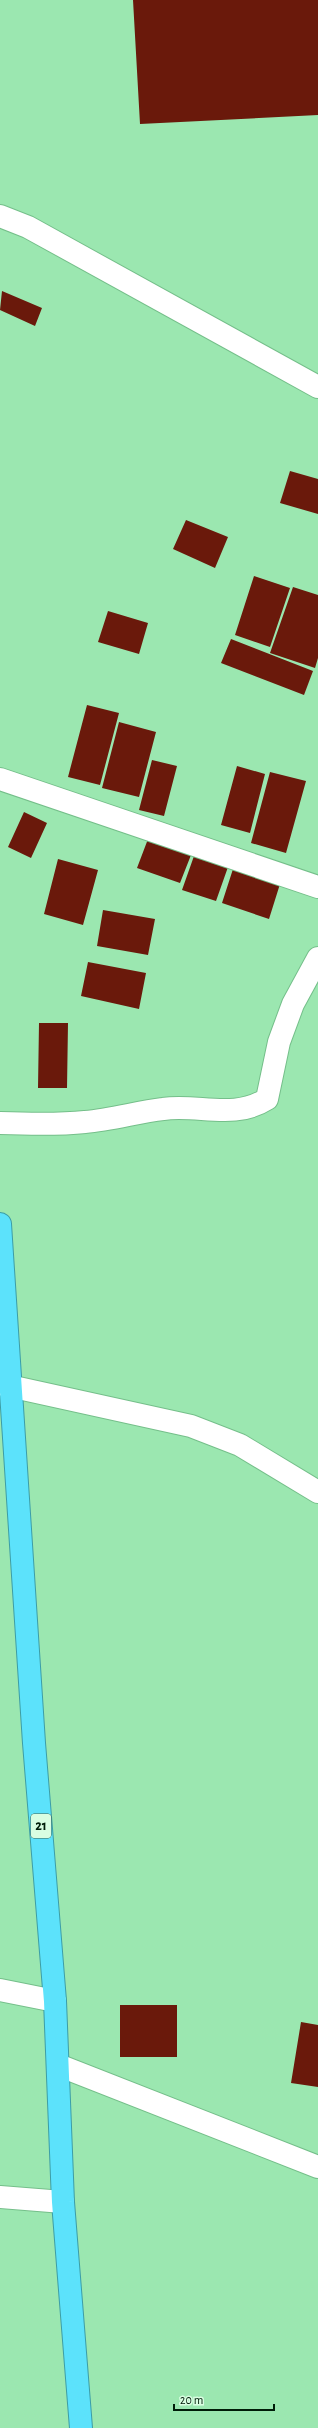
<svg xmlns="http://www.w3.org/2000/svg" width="318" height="2428" viewBox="0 0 318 2428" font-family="'Alegreya Sans',sans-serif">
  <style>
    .building { fill: #6a190b }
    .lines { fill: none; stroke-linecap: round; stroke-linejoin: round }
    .minor-casing { stroke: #75bf8a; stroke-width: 24 }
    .highway-casing { stroke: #3c9da6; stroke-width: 24 }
    .minor { stroke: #fff; stroke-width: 22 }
    .highway { stroke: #5ce2fb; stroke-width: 22 }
    .labels { text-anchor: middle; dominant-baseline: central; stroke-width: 4; stroke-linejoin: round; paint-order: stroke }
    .shield { fill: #d9fee2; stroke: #41604a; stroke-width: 1 }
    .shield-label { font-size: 14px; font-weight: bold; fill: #001d09 }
  </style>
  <rect width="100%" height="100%" fill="#9be7b0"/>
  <path class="building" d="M133 0H318V115L140 124Z
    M2 291 42 308 35 326 0 310Z
    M290 471 318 479V514L280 503Z
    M186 520 228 537 215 568 173 549Z
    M254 576 290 588 270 647 235 635Z
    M293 587 318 595V658L315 668 270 653Z
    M108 611 148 623 139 654 98 642Z
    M231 639 313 671 304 695 221 663Z
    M87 705 119 713 100 785 68 777Z
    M119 722 156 732 139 797 102 788Z
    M152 760 177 766 164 816 139 810Z
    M237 766 265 774 250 833 221 825Z
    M270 772 306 781 286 853 251 843Z
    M24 812 47 823 31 858 8 847Z
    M148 839 191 855 180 883 137 868Z
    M194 856 228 867 216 901 182 890Z
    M58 859 98 870 83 925 44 914Z
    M233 869 280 884 269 919 222 903Z
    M103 910 155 919 148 955 97 946Z
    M88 962 146 973 139 1009 81 996Z
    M39 1023H68L67 1088H38Z
    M120 2005H177V2057H120Z
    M301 2022 318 2025V2087L291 2083Z"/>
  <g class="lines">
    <defs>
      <path id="minor" d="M0 216 28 227 318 387
        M0 779 318 887
        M0 1123C28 1124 57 1125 85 1122 112 1120 137 1112 163 1109 199 1104 234 1120 267 1099L279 1042 293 1004 318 958
        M0 1384 191 1426 240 1445 318 1492
        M0 1990 55 2001
        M58 2065 318 2167
        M0 2197 63 2202"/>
      <path id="highway" d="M0 1224 34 1743 55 2001 63 2202 81 2428"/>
    </defs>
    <use href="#minor" class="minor-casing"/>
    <use href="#highway" class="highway-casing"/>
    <use href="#minor" class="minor"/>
    <use href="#highway" class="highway"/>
  </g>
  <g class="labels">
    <rect class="shield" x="31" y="1814" width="20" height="24" rx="3"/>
    <g class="shield-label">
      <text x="41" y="1826">21</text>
    </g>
  </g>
  <path d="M174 2404v6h100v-6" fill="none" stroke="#001d09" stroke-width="2"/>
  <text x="180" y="2404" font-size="12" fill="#001d09" stroke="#d9fee2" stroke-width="3" paint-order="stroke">20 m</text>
</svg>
